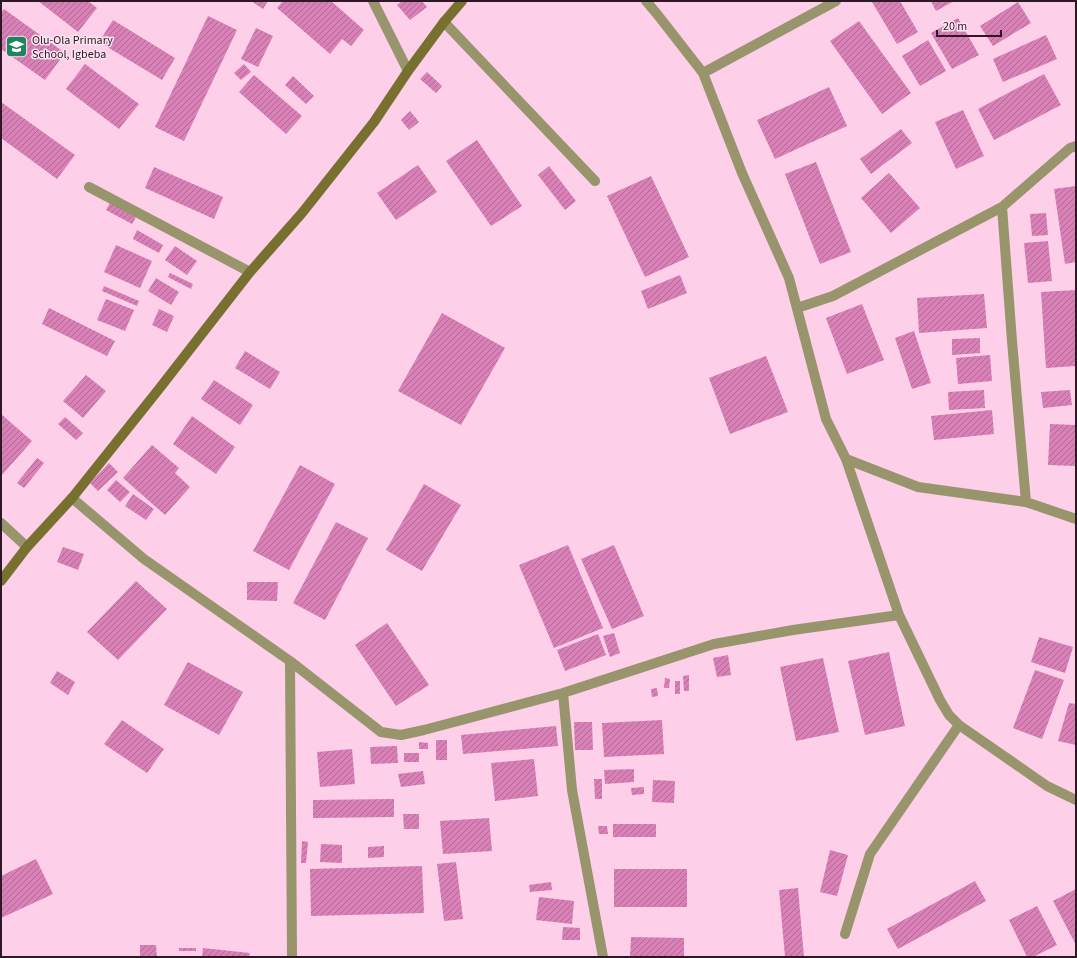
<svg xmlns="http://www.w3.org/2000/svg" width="1077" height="958" viewBox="0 0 1077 958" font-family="'Source Sans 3',sans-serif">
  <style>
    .building { fill: url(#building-hatch) }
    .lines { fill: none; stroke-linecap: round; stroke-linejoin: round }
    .lane { stroke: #98946b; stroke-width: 10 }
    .street { stroke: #98946b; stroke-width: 10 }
    .secondary { stroke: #77702e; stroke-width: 10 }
    .labels { text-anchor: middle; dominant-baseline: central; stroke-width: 3; stroke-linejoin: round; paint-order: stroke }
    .poi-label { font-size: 12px; fill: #2d1925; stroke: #fce4f1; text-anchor: start }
  </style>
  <defs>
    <pattern id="building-hatch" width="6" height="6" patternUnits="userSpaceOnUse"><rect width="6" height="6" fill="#d980b7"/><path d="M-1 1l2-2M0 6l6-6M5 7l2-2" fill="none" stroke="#b06895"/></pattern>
  </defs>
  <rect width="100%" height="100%" fill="#fdcfe9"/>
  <path class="building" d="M38 1H88L97 8 78 32Z
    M251 1H268L263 9Z
    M283 1H331L364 30 351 46 342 39 330 54 277 8Z
    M402 1H422L427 7 410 20 397 5Z
    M900 1 918 32 897 44 872 2Z
    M931 1H954L936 11Z
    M1018 2 1031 23 993 46 980 26Z
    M4 9 65 53 45 80 1 49V12Z
    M208 16 237 30 184 141 155 127Z
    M958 18 979 55 952 69 931 33Z
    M113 20 175 58 162 80 99 42Z
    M859 21 911 93 882 114 830 41Z
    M256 28 273 36 258 67 241 59Z
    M1046 35 1057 59 1003 82 993 59Z
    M928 40 946 71 920 86 902 56Z
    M85 64 139 104 119 129 66 89Z
    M244 64 251 72 241 80 234 73Z
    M427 72 442 86 436 93 420 79Z
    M1044 74 1061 105 994 140 978 109Z
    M254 75 302 116 286 134 239 92Z
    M293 76 314 96 306 104 285 85Z
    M829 87 847 126 775 159 757 120Z
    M1 102 75 155 57 179 1 138Z
    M963 110 984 156 956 169 935 122Z
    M410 111 419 122 409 130 401 120Z
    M901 129 912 143 871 174 860 159Z
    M477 140 522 206 491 226 446 161Z
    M816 162 851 252 820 264 785 174Z
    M418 165 437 192 396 220 377 193Z
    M549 166 576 201 565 210 538 175Z
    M154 167 223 197 214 219 145 188Z
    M889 173 920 208 891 233 861 198Z
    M651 176 689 257 645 277 607 196Z
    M1076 186V262L1065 264 1054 189Z
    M111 201 137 215 132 224 106 210Z
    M1046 213 1048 235 1032 236 1030 214Z
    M137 230 163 245 159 253 133 239Z
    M1048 241 1052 281 1028 283 1024 243Z
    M116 245 152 261 140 288 104 272Z
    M175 246 197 261 187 275 165 260Z
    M170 273 193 284 191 289 168 277Z
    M680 275 687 293 648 309 641 291Z
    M156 278 179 292 171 305 148 291Z
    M104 286 139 301 137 306 102 291Z
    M1076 290V366L1046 368 1041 292Z
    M984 294 987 328 919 333 917 298Z
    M106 299 134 310 125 331 97 320Z
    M862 304 884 360 847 374 826 318Z
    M49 308 115 341 107 356 42 324Z
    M159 309 174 316 167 332 152 325Z
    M442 313 505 348 461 425 398 391Z
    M914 331 931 383 912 389 895 338Z
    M980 338V353L952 355V339Z
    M245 351 280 372 270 389 235 368Z
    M990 355 992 381 958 384 956 358Z
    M766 356 788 412 730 434 709 378Z
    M86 375 106 391 83 418 63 401Z
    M214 380 253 405 240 425 201 399Z
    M984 390 985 408 949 410 948 392Z
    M1070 390 1072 405 1043 408 1041 392Z
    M992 410 994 434 934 440 931 416Z
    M1 414 32 441 1 476Z
    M192 416 235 447 216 474 173 444Z
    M65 417 83 433 76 440 58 424Z
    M1050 424 1076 425V466L1048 465Z
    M152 445 179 468 175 473 190 487 165 515 123 478Z
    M37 458 44 463 24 488 17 483Z
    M109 463 118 472 98 491 90 483Z
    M300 465 335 484 289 570 253 551Z
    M116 480 130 492 120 502 107 490Z
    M424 484 461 505 422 571 386 550Z
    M133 494 154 509 146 520 125 506Z
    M336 522 368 538 325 620 293 603Z
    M568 545 603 628 554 648 519 565Z
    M614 545 644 616 612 629 581 559Z
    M63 547 84 554 78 570 57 562Z
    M136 581 167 609 118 660 87 632Z
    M247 582H278L277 601 247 600Z
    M387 623 429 685 396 706 355 645Z
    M614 633 620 653 610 657 603 636Z
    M598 634 606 655 565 671 557 650Z
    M1039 637 1073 647 1065 673 1031 662Z
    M889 652 905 726 865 735 848 661Z
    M728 655 731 675 717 677 713 658Z
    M823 658 839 732 796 741 780 667Z
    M188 662 243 692 219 735 164 705Z
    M1035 670 1064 680 1042 739 1013 728Z
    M57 671 75 682 68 695 50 683Z
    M689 675V691H684L683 676Z
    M665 678 670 679 669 688H664Z
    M675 681H680V694H675Z
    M657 688 658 696 652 697 651 689Z
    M1069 703 1076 704V745L1058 741Z
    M122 720 164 749 147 773 104 744Z
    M662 720 664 754 604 757 602 723Z
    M574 722H592L593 750H575Z
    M556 726 558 746 463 754 461 735Z
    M436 740H447V760H436Z
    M419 742 428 743V749H419Z
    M397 746 398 763 371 764 370 747Z
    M352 749 355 784 320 787 317 752Z
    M404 753H419V762H404Z
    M534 759 538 796 495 801 491 763Z
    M634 769V782L605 784 604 770Z
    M423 771 425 784 401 787 398 774Z
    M594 779H602V799H595Z
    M653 780 675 781 674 803 652 802Z
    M644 787V794L632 795 631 788Z
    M394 799V817L313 818V800Z
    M403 814H419V829H404Z
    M489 818 492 851 443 854 440 821Z
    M613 824H656V837H613Z
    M598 826H607L608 834H599Z
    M302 841 308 842 306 863H301Z
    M321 844 342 845V863L320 862Z
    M384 846V857L368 858V847Z
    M830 850 848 855 837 896 820 892Z
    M36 859 53 894 1 918V876Z
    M456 862 463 919 444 921 437 864Z
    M422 866 424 913 311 916 310 869Z
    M614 869H687V907H614Z
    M975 881 986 901 898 949 887 929Z
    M551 882 552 890 530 892 529 885Z
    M798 888 804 957H785L779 890Z
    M1076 889V945L1053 901Z
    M539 897 574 901 572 924 536 920Z
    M1037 906 1057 945 1033 957H1027L1009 920Z
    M563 927 580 928V940H562Z
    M631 937 684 938V957H630Z
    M140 945H156L157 957H140Z
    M179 948H196V951H179Z
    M203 948 250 953 249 957H202Z"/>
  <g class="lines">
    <path class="lane" d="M89 187 250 272"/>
    <path class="street" d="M373 1 408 71
      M646 1 657 14 703 73 742 173 789 278 826 419 846 459 899 615 940 700 949 715 959 725 1047 786 1076 800
      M444 22 595 181
      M703 73 836 1
      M1002 207 1012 341 1026 502
      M797 308 833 296 1002 207 1070 148 1076 146
      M846 459 918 487 1026 502 1076 519
      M72 498 144 559 290 661 381 732 401 735 424 730 563 693 714 644 793 630 899 615
      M1 523 27 547
      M290 661 292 957
      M563 693 572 790 603 957
      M845 934 870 854 959 725"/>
    <path class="secondary" d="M1 581 27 547 72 498 159 389 250 272 302 213 374 122 408 71 444 22 462 1"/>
  </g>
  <defs>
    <symbol id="school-square" viewBox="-11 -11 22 22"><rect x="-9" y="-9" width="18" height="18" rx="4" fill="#1f855f" stroke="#fce4f1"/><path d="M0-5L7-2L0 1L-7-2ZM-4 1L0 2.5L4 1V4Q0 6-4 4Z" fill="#fff"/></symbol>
  </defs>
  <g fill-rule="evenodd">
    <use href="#school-square" x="4" y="34" width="25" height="25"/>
  </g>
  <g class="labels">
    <g class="poi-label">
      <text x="32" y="40">Olu-Ola Primary<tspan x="32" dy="14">School, Igbeba</tspan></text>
    </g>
  </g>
  <rect width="1077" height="958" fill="none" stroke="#2d1925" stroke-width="4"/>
  <path d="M937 30v6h64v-6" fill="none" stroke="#2d1925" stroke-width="2"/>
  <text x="943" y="30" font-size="12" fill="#2d1925" stroke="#fce4f1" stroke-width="3" paint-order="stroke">20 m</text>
</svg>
